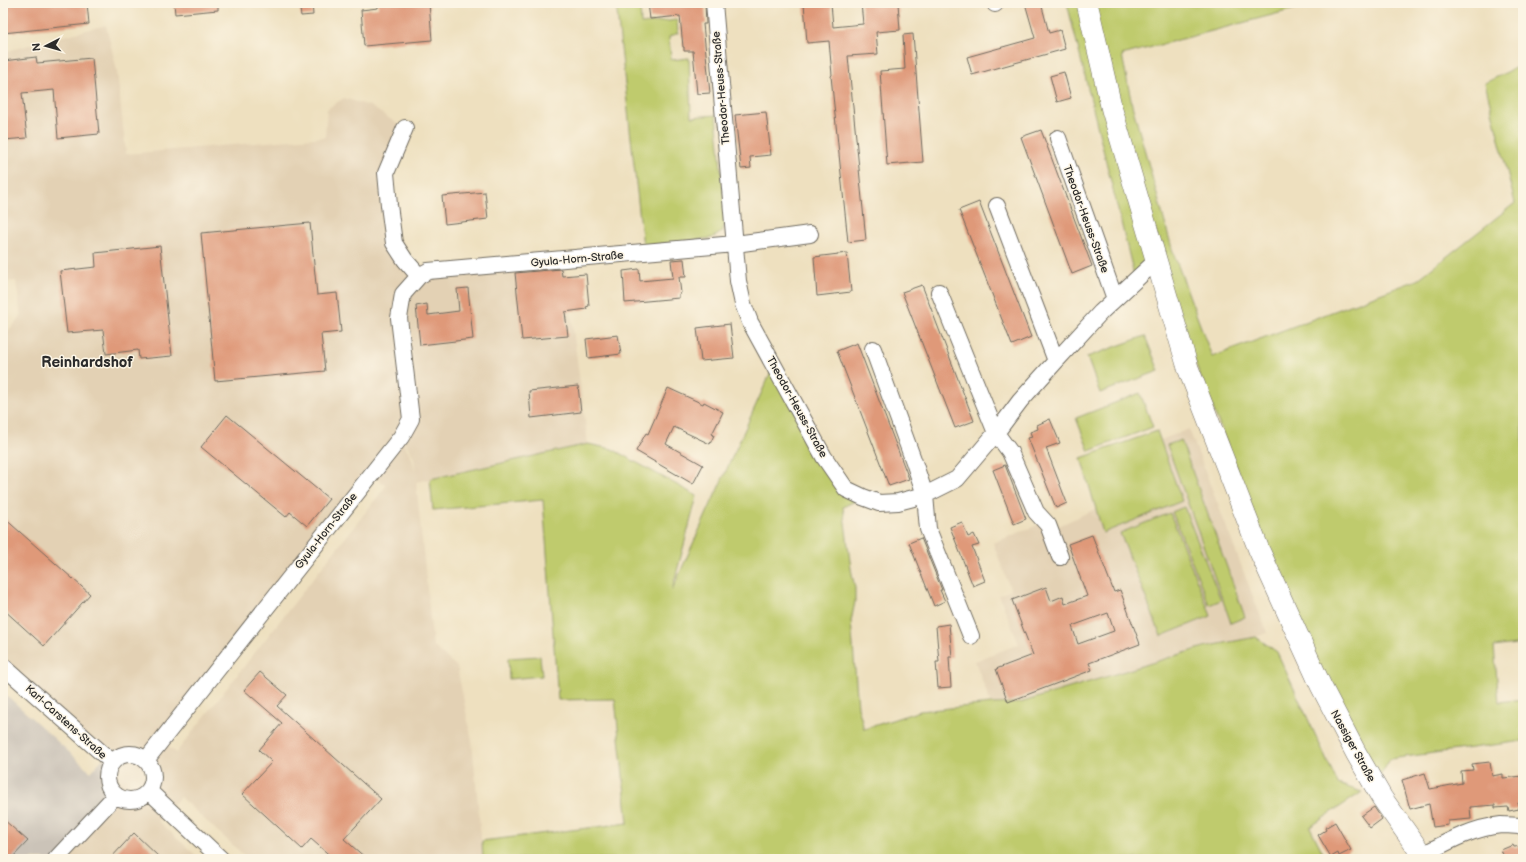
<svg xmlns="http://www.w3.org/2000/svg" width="1526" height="862" viewBox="0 0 1526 862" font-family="'Balsamiq Sans',sans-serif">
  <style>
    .built { fill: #e3d1b4; fill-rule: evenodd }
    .industrial { fill: #cbc3b8 }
    .green { fill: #bfcb6d; stroke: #757b4c }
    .building { fill: #df9979; fill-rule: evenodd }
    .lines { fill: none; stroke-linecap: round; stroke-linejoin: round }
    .minor-casing { stroke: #6f6a5f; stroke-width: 18 }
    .major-casing { stroke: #6f6a5f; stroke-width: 22 }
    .minor { stroke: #fff; stroke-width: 16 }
    .major { stroke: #fff; stroke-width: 21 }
    .labels { text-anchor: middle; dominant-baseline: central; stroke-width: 3; stroke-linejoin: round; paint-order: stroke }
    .street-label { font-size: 11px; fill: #2b2b2b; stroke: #fcf5e5 }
    .district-label { font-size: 15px; font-weight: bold; fill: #2b2b2b; stroke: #fcf5e5 }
  </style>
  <rect width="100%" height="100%" fill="#fcf5e5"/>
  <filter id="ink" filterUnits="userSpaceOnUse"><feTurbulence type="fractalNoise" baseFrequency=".025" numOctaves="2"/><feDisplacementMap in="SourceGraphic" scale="8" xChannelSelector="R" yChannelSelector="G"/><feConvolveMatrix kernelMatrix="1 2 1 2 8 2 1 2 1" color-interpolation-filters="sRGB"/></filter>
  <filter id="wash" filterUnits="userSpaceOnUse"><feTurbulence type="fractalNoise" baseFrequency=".012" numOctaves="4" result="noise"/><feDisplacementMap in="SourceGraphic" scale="16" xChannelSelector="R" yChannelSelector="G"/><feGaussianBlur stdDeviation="0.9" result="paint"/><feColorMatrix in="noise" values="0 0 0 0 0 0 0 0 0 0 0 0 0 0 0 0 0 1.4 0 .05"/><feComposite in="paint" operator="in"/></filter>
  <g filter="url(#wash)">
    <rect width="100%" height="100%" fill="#eee0bf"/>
    <path class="built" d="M106 25 117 71 126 154 325 137 327 109 344 98 370 106 404 128 384 173 392 240 405 261 418 276 410 283 402 295 398 318 411 419 374 470 401 438 412 458 415 472 414 457 402 437 412 419 400 318 404 295 411 285 420 276 429 273 564 260 588 444 416 482 433 646 457 667 472 741 483 859H248L180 797 158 821 200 859H56L115 796 109 787 107 779 108 771 112 762 3 666V336L21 317 16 281 3 282V52ZM371 474 386 486 176 753 162 741Z
      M1189 429 1267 633 1256 637 1204 647 1020 703 991 704 975 661 1019 644 999 595 1011 590 993 543 1045 522 1050 530 1095 509 1104 533 1181 501 1161 440Z"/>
    <path class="industrial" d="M3 692 91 772 105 756 110 766 107 779 112 791 56 859H3Z"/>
    <path class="green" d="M616 3H640L641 24 677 20 678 33 669 37 671 60 689 58 691 117 716 115 726 221 722 232 712 238 643 246Z
      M1067 3H1317L1122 55 1132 105 1173 252 1212 357 1417 280 1515 203 1485 83 1523 64V643L1494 647 1499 702 1523 699V741L1390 759 1375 785 1321 686 1156 262 1135 279Z
      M1145 336 1159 371 1100 393 1087 357Z
      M774 365 824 457 863 497 843 507 851 569 855 588V602L851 621 858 707 864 729 920 711 991 704 1020 703 1204 647 1256 637 1277 652 1338 784 1362 792 1310 827 1326 859H483L482 841 628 823 615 699 558 700 543 500 433 510 430 479 588 444 612 449 697 496 672 590Z
      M1140 393 1153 427 1089 451 1076 418Z
      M1157 431 1182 501 1103 533 1081 458Z
      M1181 440 1245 617 1231 623 1167 445Z
      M1184 507 1221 600 1209 605 1172 512Z
      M1170 513 1211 616 1161 636 1120 533Z
      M540 656 542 676 509 679 508 658Z"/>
    <g id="blocks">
      <path class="building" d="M3 3H87L89 24 3 33Z
        M174 3H218V10L175 14Z
        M299 3H312L313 15 301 16Z
        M378 3H429L432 40 364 46 361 10 378 8Z
        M648 3H705L706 24H703L710 93 697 94 693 51H684V47H683L680 16 650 19Z
        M804 3H831L833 27 863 24 861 3H898L900 30 876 32 878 54 848 56 866 240 848 242 831 76 832 75 829 41 807 43Z
        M1025 3H1041L1049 33 1060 30 1065 49 972 75 967 57 1035 38Z
        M913 34 923 162 887 165 880 71 905 69 903 35Z
        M36 57 37 63 92 58 99 134 58 138 54 90 22 93 27 138 4 140 3 61Z
        M1064 72 1071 98 1057 102 1050 76Z
        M766 112 771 155 750 157 751 168 741 169 735 115Z
        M1041 130 1092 266 1072 274 1021 137Z
        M485 192 488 219 445 224 442 196Z
        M979 202 1031 337 1012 345 959 210Z
        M310 223 317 295 337 293 341 332 321 334 325 371 215 381 201 233Z
        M160 246 172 356 139 359 138 350 106 354 103 330 67 333 60 271 96 267 95 253Z
        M847 253 851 292 817 296 814 257Z
        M684 259 686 277H679L681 293 679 294V298L625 303 623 271 639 269 640 281 673 278 671 260Z
        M561 269 562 276 586 274 589 306 586 307 587 309 565 312 568 336 522 340 515 273Z
        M922 285 974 421 955 428 902 292Z
        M468 288 473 339 420 345 416 306 427 304 428 315 459 311 457 289Z
        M730 324 734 358 701 361 697 328Z
        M618 335 621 354 588 358 586 339Z
        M857 343 909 479 889 486 837 351Z
        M578 386 581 412 531 418 529 391Z
        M668 388 703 404 704 402 723 412 712 434 714 435 710 444 674 427 666 444 703 465 693 484 636 451 646 433 648 434Z
        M227 415 329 499 307 526 290 512 286 517 201 447Z
        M1050 419 1060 443 1046 448 1067 503 1056 508 1028 438 1032 437 1030 432 1038 429 1037 425Z
        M1005 465 1026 519 1014 524 993 470Z
        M3 517 90 594 44 646 3 609Z
        M962 522 968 537 974 534 979 545 972 547 985 581 973 586 950 527Z
        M1092 535 1114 592 1120 590 1140 644 1089 663 1092 670 1008 702 996 669 1033 655 1012 600 1046 587 1051 601 1063 596 1065 604 1087 596 1068 544ZM1108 613 1114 631 1078 644 1072 626Z
        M921 538 942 590H940L945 601 934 606 909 543Z
        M949 624 952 657H949L951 687 938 688 936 662H939L936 626Z
        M260 672 287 695 277 706 381 799 344 839 367 859H334L311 839 302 849 242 794 272 762 259 750 282 723 244 690Z
        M1490 762 1492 776 1503 774V778L1523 776V802L1518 803 1519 809 1509 811 1508 807 1495 808V805L1470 807 1471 819 1448 821V825L1433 827 1429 804 1410 809 1402 780 1425 773 1430 789 1462 783 1461 771 1473 770 1472 764Z
        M1374 807 1382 819 1370 828 1361 816Z
        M3 819 28 841 11 859H3Z
        M1335 822 1351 850 1339 856 1338 853 1331 857 1318 835 1326 830 1325 828Z
        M134 833 161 859H110Z
        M1513 845 1514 847 1523 846V859H1505L1501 850Z"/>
    </g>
  </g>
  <g filter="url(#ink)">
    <use href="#blocks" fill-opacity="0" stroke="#6f6a5f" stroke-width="1"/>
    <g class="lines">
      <defs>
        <path id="minor" d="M714 3 738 281 743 304 750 322 824 457 846 489 863 497 879 503 898 502 925 495 957 479 996 433 1020 401 1056 361 1101 312 1156 261
          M995 3V4
          M405 128 386 173 389 205 394 243 405 260 419 276
          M1058 138 1115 299
          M997 206 1056 361
          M939 292 996 433 1010 452 1036 512 1048 525 1060 557
          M873 349 914 462 925 495 928 529 971 636
          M3 666 112 762
          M107 777a23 23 0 1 1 46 0a23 23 0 1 1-46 0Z
          M146 760 401 437 411 419 399 318 403 294 419 276 428 271 735 244 810 234
          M149 791 221 859
          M1422 855C1447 842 1472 828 1501 825 1508 825 1516 826 1523 826
          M56 859 116 795"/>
        <path id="major" d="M1087 3 1112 110 1188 368 1259 550 1321 686 1356 753 1382 798 1425 859"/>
      </defs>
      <use href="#minor" class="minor-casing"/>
      <use href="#major" class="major-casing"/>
      <use href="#minor" class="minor"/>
      <use href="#major" class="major"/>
    </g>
  </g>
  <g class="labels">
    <g class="street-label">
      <text transform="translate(721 88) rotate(-95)">Theodor-Heuss-Straße</text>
      <text transform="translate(1086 219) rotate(70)">Theodor-Heuss-Straße</text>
      <text transform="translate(577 259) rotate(-5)">Gyula-Horn-Straße</text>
      <text transform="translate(797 407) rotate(61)">Theodor-Heuss-Straße</text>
      <text transform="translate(326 531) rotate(-52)">Gyula-Horn-Straße</text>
      <text transform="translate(66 722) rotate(42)">Karl-Carstens-Straße</text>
      <text transform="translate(1353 746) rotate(61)">Nassiger Straße</text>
    </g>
    <g class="district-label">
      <text x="87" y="362">Reinhardshof</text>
    </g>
  </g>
  <rect width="1526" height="862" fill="none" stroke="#fcf5e5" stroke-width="16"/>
  <g transform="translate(46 46) rotate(264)" stroke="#fcf5e5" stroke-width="3" paint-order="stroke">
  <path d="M0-3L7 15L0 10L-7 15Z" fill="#2b2b2b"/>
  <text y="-6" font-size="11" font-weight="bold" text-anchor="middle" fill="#2b2b2b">N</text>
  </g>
</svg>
